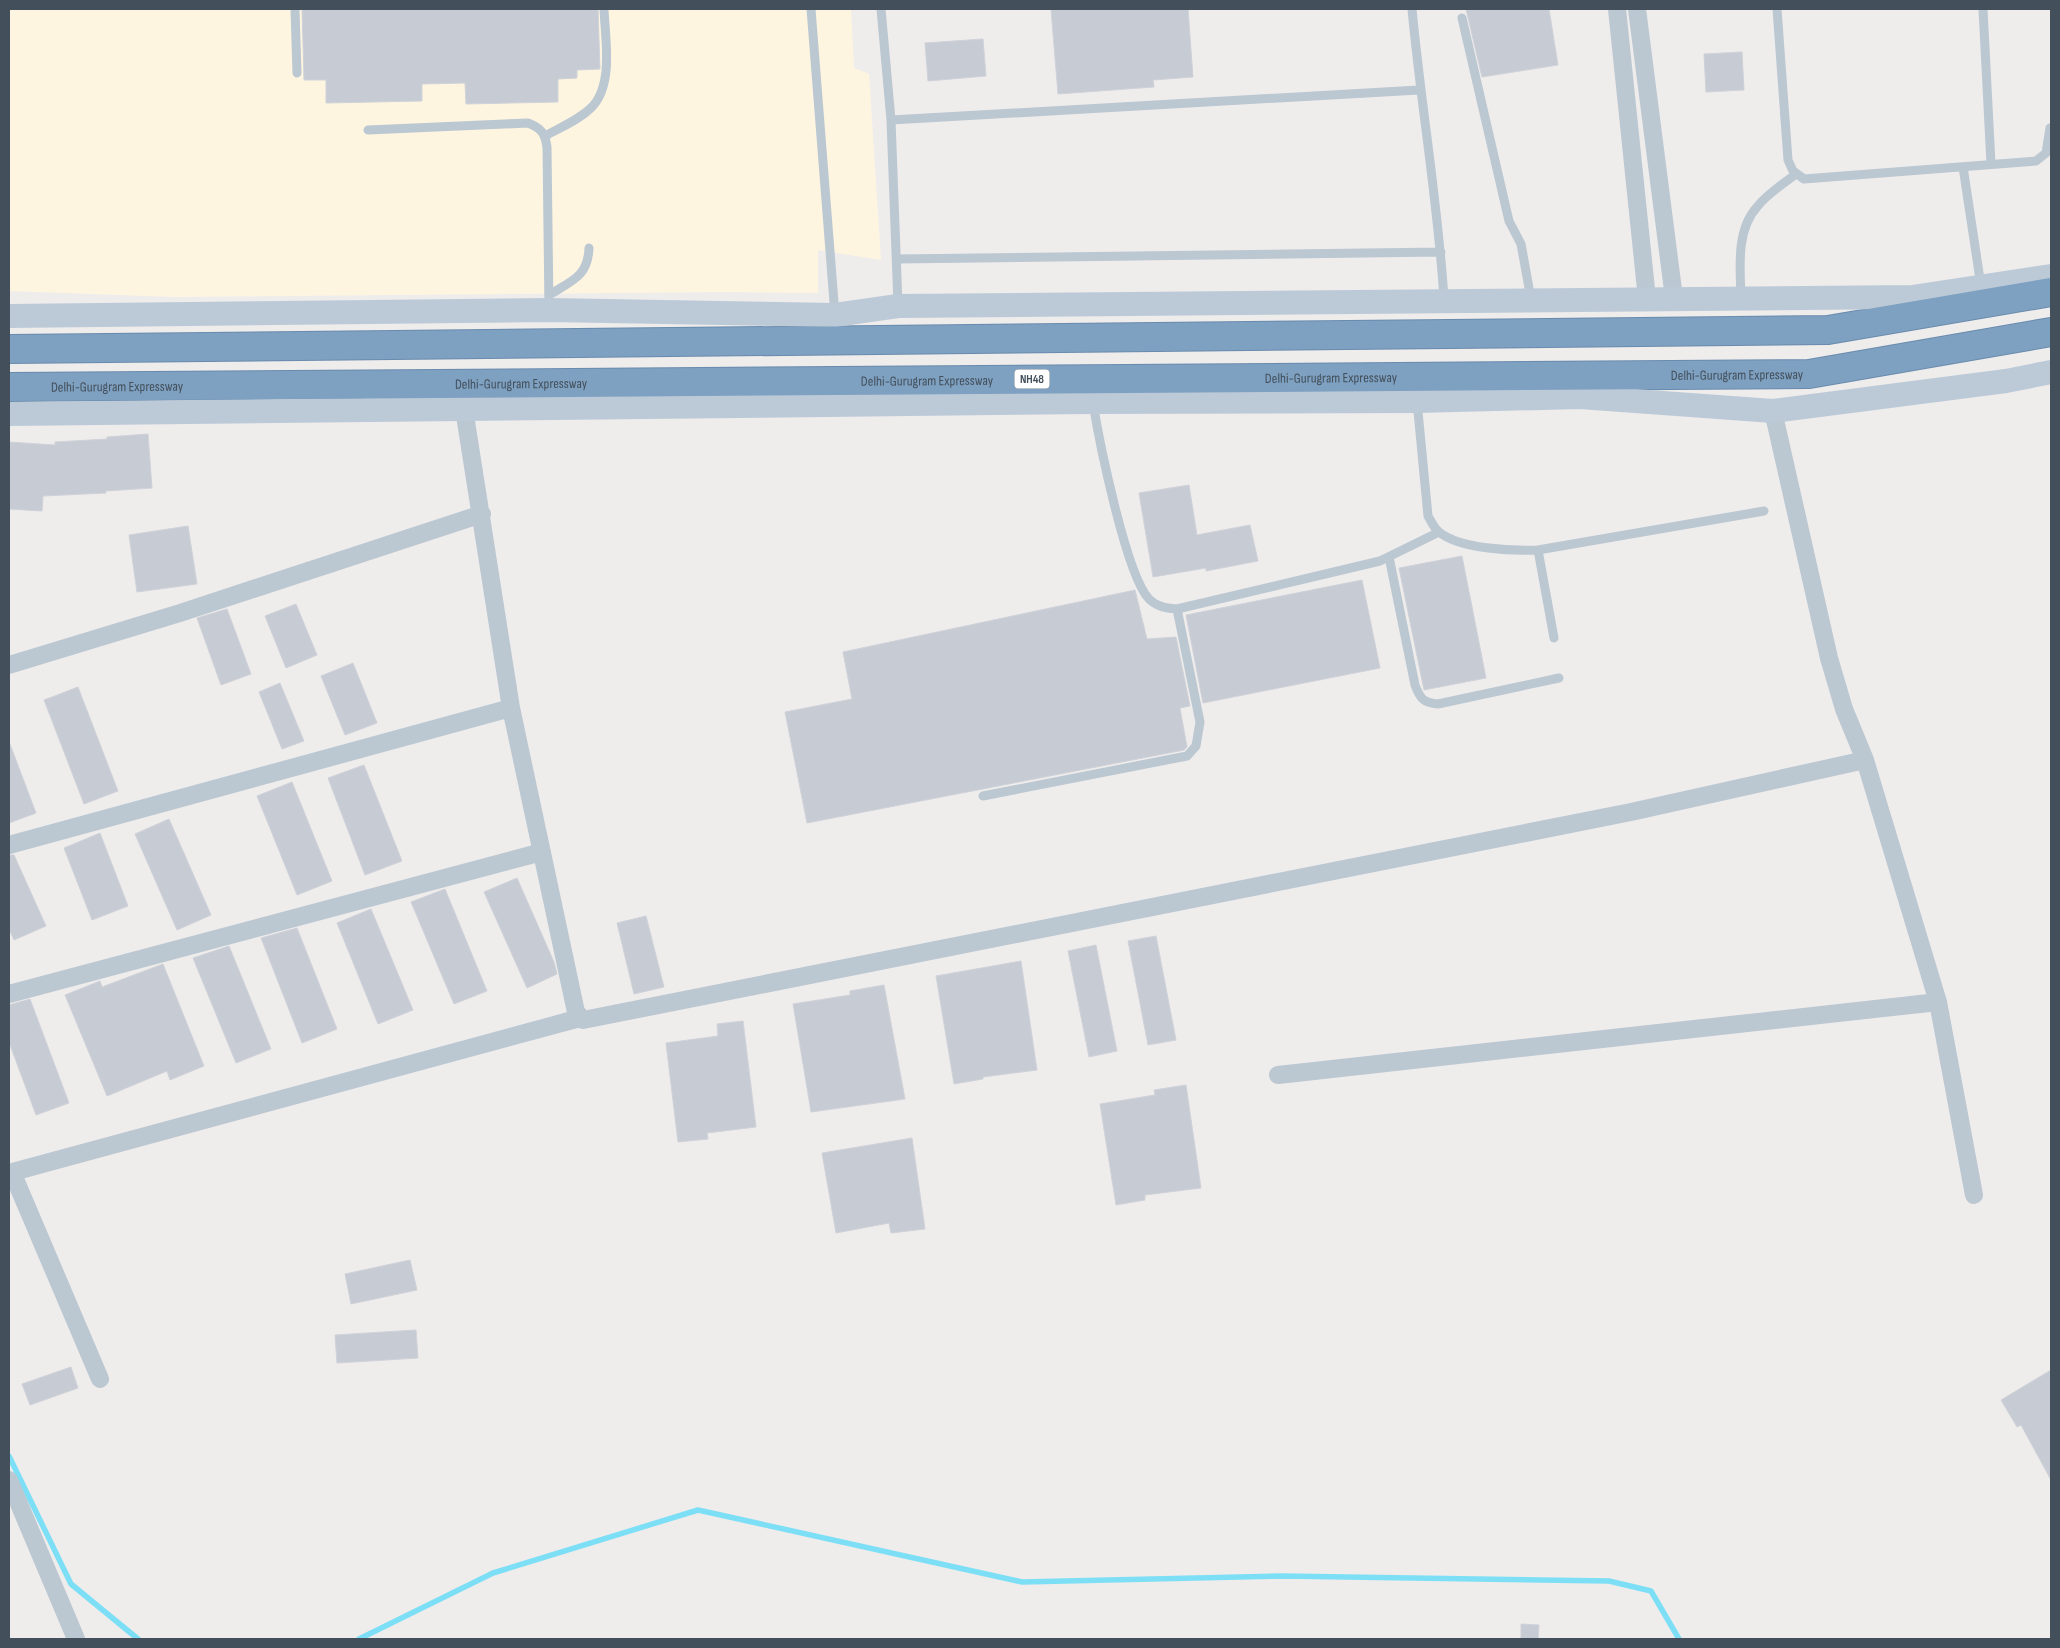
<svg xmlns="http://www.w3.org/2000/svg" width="2060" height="1648" viewBox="0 0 2060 1648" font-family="'Sofia Sans Condensed',sans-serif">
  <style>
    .commercial { fill: #fef5e1 }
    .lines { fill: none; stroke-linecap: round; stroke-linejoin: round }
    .stream { stroke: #7cdff5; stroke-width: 5.5 }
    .building { fill: #c7cbd3; stroke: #cfd2d9 }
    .motorway-casing { stroke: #698bad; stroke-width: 30 }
    .service { stroke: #bbc7d1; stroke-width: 9 }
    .minor { stroke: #bbc7d1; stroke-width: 18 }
    .secondary { stroke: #bccad8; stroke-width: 24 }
    .motorway { stroke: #7ea0c1; stroke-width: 28 }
    .labels { text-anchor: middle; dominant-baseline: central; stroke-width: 4; stroke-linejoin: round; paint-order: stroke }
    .shield { fill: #fff; stroke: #7b848c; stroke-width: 1 }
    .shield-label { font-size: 12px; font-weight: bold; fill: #43505b }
    .street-label { font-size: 14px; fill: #43505b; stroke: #fff }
  </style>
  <rect width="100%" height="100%" fill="#efecec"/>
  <path class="commercial" d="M9 9H851L854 68 869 74 881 260 818 250V293L726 292 174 297 9 291Z"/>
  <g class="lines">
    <path class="stream" d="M9 1456 71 1584 138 1639
      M359 1639 493 1573 698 1510 1022 1582 1281 1576 1609 1581 1651 1591 1679 1639"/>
  </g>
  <path class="building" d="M302 9H598L600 69 577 70V78L558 79V102L466 104 465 83 422 84V101L326 103V80H304Z
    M1051 9H1188L1193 77 1153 80 1154 87 1058 94Z
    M1466 9H1549L1558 65 1482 77Z
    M983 39 986 76 928 81 925 43Z
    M1742 52 1744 90 1706 92 1704 54Z
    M148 434 152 488 106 491V493L43 496 42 511 9 509V442L55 445V442L107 439V437Z
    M1189 485 1197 535 1250 525 1258 561 1206 571V568L1153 577 1139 493Z
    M188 526 197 584 137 592 129 535Z
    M1462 556 1486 678 1424 690 1399 568Z
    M1362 580 1380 668 1203 703 1186 615Z
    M1135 590 1147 639 1176 637 1190 706 1180 708 1187 747 1184 750 807 823 785 712 852 699 843 652Z
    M296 604 317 655 286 668 265 616Z
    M227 609 251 674 221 685 197 618Z
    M353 663 377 723 345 735 321 676Z
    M280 683 304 741 282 749 259 692Z
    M78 687 118 791 84 804 44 700Z
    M10 744 36 813 9 823V745Z
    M364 765 402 861 365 875 328 778Z
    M292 782 332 881 297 895 257 796Z
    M169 819 211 915 177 930 135 834Z
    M100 833 128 906 92 920 64 848Z
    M9 855H14L46 926 14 940 9 929Z
    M517 878 554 962 557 974 527 988 484 892Z
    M445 889 487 991 454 1004 411 902Z
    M371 909 413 1010 378 1024 337 923Z
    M646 916 664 987 634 994 617 923Z
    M297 928 337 1029 302 1043 261 938Z
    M1156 936 1176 1040 1148 1045 1128 941Z
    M1096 945 1117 1051 1089 1057 1068 951Z
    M229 946 271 1049 236 1063 193 958Z
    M1021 961 1037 1070 983 1077V1079L954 1084 936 976Z
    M163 964 204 1066 170 1080 167 1071 107 1096 65 995 100 981 102 987Z
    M884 985 905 1099 811 1112 793 1004 850 995V991Z
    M30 999 69 1103 36 1115 9 1042V1005Z
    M743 1021 756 1127 707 1133 708 1139 678 1142 666 1043 718 1036 717 1024Z
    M1186 1085 1201 1188 1145 1195V1200L1116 1205 1100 1104 1155 1095 1154 1090Z
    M912 1138 925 1229 891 1233 889 1223 836 1233 822 1153Z
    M410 1260 417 1290 351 1304 345 1274Z
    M416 1330 418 1358 337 1363 335 1335Z
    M71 1367 78 1388 30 1405 22 1384Z
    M2051 1370V1480L2021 1425 2017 1427 2001 1400Z
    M1521 1624 1539 1625 1538 1639H1521Z"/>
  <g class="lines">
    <defs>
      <g id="motorway">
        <path d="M9 349 1828 330 2051 292"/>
        <path id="s1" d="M9 387 1809 374 2051 332"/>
      </g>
    </defs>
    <use href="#motorway" class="motorway-casing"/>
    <path class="service" d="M295 9 297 73
      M811 9 835 315
      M881 9 891 120 898 305
      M1412 9C1421 106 1438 202 1444 299
      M1777 9 1788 160 1793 171 1804 179 2036 161 2046 153 2050 128
      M1983 9 1991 164
      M1462 18 1509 221 1521 244 1531 299
      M891 120 1419 90
      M368 130 528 123C541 128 545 133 547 147L549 310
      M545 136C561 127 579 120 592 107 614 84 605 38 604 9
      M1963 167 1981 286
      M897 259 1441 252
      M549 295C571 281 588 277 589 248
      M1741 297C1740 268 1736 230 1757 207 1767 194 1783 184 1796 174
      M1417 401 1428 516C1431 521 1434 528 1439 532 1460 549 1511 551 1538 550L1764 511
      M1093 403C1099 440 1126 575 1149 599 1157 607 1166 608 1177 609L1380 561 1439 532
      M1538 550 1554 638
      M1389 557 1415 685C1420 699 1424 703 1438 704L1559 678
      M983 796 1187 756 1196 746 1200 722 1177 609"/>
    <path class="minor" d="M1617 9 1647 299
      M1637 9 1674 298
      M464 409 511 708 576 1012 583 1020 1631 812 1865 760
      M1773 411 1829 658 1844 709 1865 760 1938 1002 1974 1195
      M9 665 180 613 482 514
      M9 845 511 708
      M9 994 542 852
      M1278 1075 1938 1002
      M12 1172 100 1379
      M9 1173 580 1018
      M9 1480 76 1639"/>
    <path class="secondary" d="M9 316 549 310 835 315 898 306 1912 297 2051 276
      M9 414 1093 402 1417 401 1580 397 1773 411 2006 381 2051 372"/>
    <use href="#motorway" class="motorway"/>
  </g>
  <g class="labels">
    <rect class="shield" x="1014.5" y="369.5" width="35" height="19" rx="4"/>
    <g class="shield-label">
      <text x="1032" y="379">NH48</text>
    </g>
    <g class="street-label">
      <text stroke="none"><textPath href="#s1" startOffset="1728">Delhi-Gurugram Expressway</textPath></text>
      <text stroke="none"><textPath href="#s1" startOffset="1322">Delhi-Gurugram Expressway</textPath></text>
      <text stroke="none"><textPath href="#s1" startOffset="918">Delhi-Gurugram Expressway</textPath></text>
      <text stroke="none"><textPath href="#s1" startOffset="512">Delhi-Gurugram Expressway</textPath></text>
      <text stroke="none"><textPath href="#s1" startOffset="108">Delhi-Gurugram Expressway</textPath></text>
    </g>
  </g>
  <rect width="2060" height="1648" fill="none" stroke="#43505b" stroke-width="20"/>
</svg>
